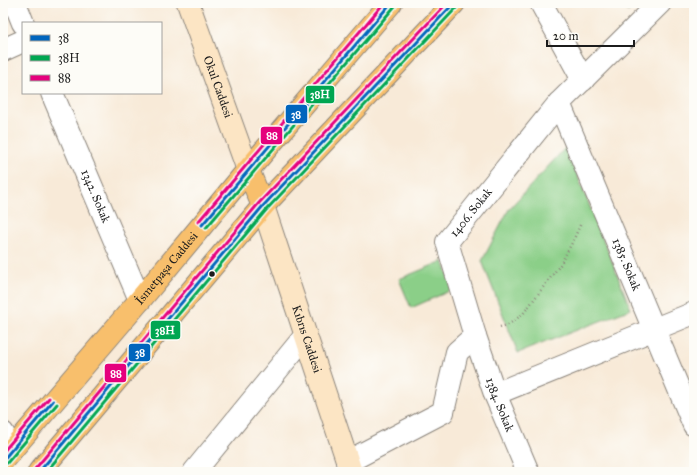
<svg xmlns="http://www.w3.org/2000/svg" width="697" height="475" viewBox="0 0 697 475" font-family="'IM FELL Great Primer',serif">
  <style>
    .green { fill: #8bcf88; stroke: #547652 }
    .lines { fill: none; stroke-linecap: round; stroke-linejoin: round }
    .minor-casing { stroke: #8a837a; stroke-width: 24 }
    .secondary-casing { stroke: #8a837a; stroke-width: 24 }
    .primary-casing { stroke: #8a837a; stroke-width: 24 }
    .path { stroke: #8a837a; stroke-width: 2.5; stroke-dasharray: 1 3; stroke-linecap: butt }
    .minor { stroke: #fff; stroke-width: 22 }
    .secondary { stroke: #fce5c4; stroke-width: 22 }
    .primary { stroke: #f8bf6c; stroke-width: 22 }
    .bus-1-casing { stroke: #fdfcf7; stroke-width: 6 }
    .bus-2-casing { stroke: #fdfcf7; stroke-width: 6 }
    .bus-3-casing { stroke: #fdfcf7; stroke-width: 6 }
    .bus-1 { stroke: #0065bd; stroke-width: 3 }
    .bus-2 { stroke: #00a651; stroke-width: 3 }
    .bus-3 { stroke: #e5007d; stroke-width: 3 }
    .bus-dot { fill: #1c1c1c; stroke: #fdfcf7; stroke-width: 1.5 }
    .labels { text-anchor: middle; dominant-baseline: central; stroke-width: 4; stroke-linejoin: round; paint-order: stroke }
    .street-label { font-size: 12px; fill: #1c1c1c; stroke: #fdfcf7 }
    .line-badge { stroke: #fdfcf7; stroke-width: 1.5 }
    .badge-label { font-size: 11px; text-anchor: middle; font-weight: bold; fill: #fff }
  </style>
  <rect width="100%" height="100%" fill="#fdfcf7"/>
  <filter id="ink" filterUnits="userSpaceOnUse"><feTurbulence type="fractalNoise" baseFrequency=".025" numOctaves="2"/><feDisplacementMap in="SourceGraphic" scale="8" xChannelSelector="R" yChannelSelector="G"/><feConvolveMatrix kernelMatrix="1 2 1 2 8 2 1 2 1" color-interpolation-filters="sRGB"/></filter>
  <filter id="wash" filterUnits="userSpaceOnUse"><feTurbulence type="fractalNoise" baseFrequency=".012" numOctaves="4" result="noise"/><feDisplacementMap in="SourceGraphic" scale="16" xChannelSelector="R" yChannelSelector="G"/><feGaussianBlur stdDeviation="0.9" result="paint"/><feColorMatrix in="noise" values="0 0 0 0 0 0 0 0 0 0 0 0 0 0 0 0 0 1.4 0 .05"/><feComposite in="paint" operator="in"/></filter>
  <g filter="url(#wash)">
    <rect width="100%" height="100%" fill="#f8ead8"/>
    <path class="green" d="M620 3H637L628 12Z
      M566 147 631 309 518 353 482 261 509 209Z
      M443 261 454 289 411 308 399 279Z"/>
  </g>
  <g filter="url(#ink)">
    <g class="lines">
      <defs>
        <g id="minor">
          <path d="M15 3 23 23"/>
          <path d="M541 3 583 80"/>
          <path d="M3 50 23 41"/>
          <path id="s1" d="M52 93 140 300"/>
          <path id="s2" d="M559 103 694 425"/>
          <path id="s3" d="M475 336 495 394 528 472"/>
          <path d="M495 394 694 313"/>
          <path d="M3 433 11 451"/>
          <path id="s4" d="M347 462 443 412 457 352 475 336 447 242 559 103 660 3"/>
          <path d="M194 472 305 336"/>
        </g>
        <g id="secondary">
          <path id="s5" d="M188 3 248 170"/>
          <path id="s6" d="M263 206 351 472"/>
        </g>
        <g id="primary">
          <path d="M248 170 263 206"/>
          <path id="s7" d="M3 460 140 300 248 170 391 3"/>
          <path d="M39 472 263 206 454 3"/>
        </g>
      </defs>
      <use href="#minor" class="minor-casing"/>
      <use href="#secondary" class="secondary-casing"/>
      <use href="#primary" class="primary-casing"/>
      <path class="path" d="M500 327 508 325 523 314 560 265 573 241 581 223"/>
      <use href="#minor" class="minor"/>
      <use href="#secondary" class="secondary"/>
      <use href="#primary" class="primary"/>
      <defs>
        <path id="bus-1" d="M202 225 391 3
          M3 460 53 401
          M39 472 263 206 454 3"/>
        <path id="bus-2" d="M206 228 395 6
          M7 463 57 404
          M46 472 267 209 458 6"/>
        <path id="bus-3" d="M198 222 384 3
          M3 452 49 398
          M35 469 259 203 447 3"/>
      </defs>
      <use href="#bus-1" class="bus-1-casing"/>
      <use href="#bus-2" class="bus-2-casing"/>
      <use href="#bus-3" class="bus-3-casing"/>
      <use href="#bus-1" class="bus-1"/>
      <use href="#bus-2" class="bus-2"/>
      <use href="#bus-3" class="bus-3"/>
    </g>
  </g>
  <circle class="bus-dot" cx="212" cy="274" r="3.5"/>
  <g class="labels">
    <g class="street-label">
      <text stroke="none"><textPath href="#s5" startOffset="89">Okul Caddesi</textPath></text>
      <text stroke="none"><textPath href="#s1" startOffset="112">1342. Sokak</textPath></text>
      <text stroke="none"><textPath href="#s4" startOffset="330">1406. Sokak</textPath></text>
      <text stroke="none"><textPath href="#s2" startOffset="175">1385. Sokak</textPath></text>
      <text stroke="none"><textPath href="#s7" startOffset="252">İsmetpaşa Caddesi</textPath></text>
      <text stroke="none"><textPath href="#s6" startOffset="140">Kıbrıs Caddesi</textPath></text>
      <text stroke="none"><textPath href="#s3" startOffset="73">1384. Sokak</textPath></text>
    </g>
  </g>
  <g class="line-badge">
    <rect x="305" y="85" width="30" height="19" rx="4" fill="#00a651"/>
    <rect x="285" y="104" width="23" height="20" rx="4" fill="#0065bd"/>
    <rect x="260" y="126" width="23" height="19" rx="4" fill="#e5007d"/>
    <rect x="150" y="320" width="31" height="20" rx="4" fill="#00a651"/>
    <rect x="128" y="343" width="23" height="19" rx="4" fill="#0065bd"/>
    <rect x="104" y="363" width="23" height="20" rx="4" fill="#e5007d"/>
  </g>
  <g class="badge-label">
    <text x="320" y="98">38H</text>
    <text x="296" y="118">38</text>
    <text x="272" y="139">88</text>
    <text x="165" y="334">38H</text>
    <text x="140" y="356">38</text>
    <text x="116" y="377">88</text>
  </g>
  <rect width="697" height="475" fill="none" stroke="#fdfcf7" stroke-width="16"/>
  <rect x="22" y="22" width="140" height="72" fill="#fdfcf7" stroke="#a3a29f"/>
  <rect x="30" y="35" width="20" height="6" fill="#0065bd" stroke="#a3a29f"/>
  <text x="58" y="42" font-size="12" fill="#1c1c1c">38</text>
  <rect x="30" y="55" width="20" height="6" fill="#00a651" stroke="#a3a29f"/>
  <text x="58" y="62" font-size="12" fill="#1c1c1c">38H</text>
  <rect x="30" y="75" width="20" height="6" fill="#e5007d" stroke="#a3a29f"/>
  <text x="58" y="82" font-size="12" fill="#1c1c1c">88</text>
  <path d="M547 40v6h87v-6" fill="none" stroke="#1c1c1c" stroke-width="2"/>
  <text x="553" y="40" font-size="12" fill="#1c1c1c" stroke="#fdfcf7" stroke-width="3" paint-order="stroke">20 m</text>
</svg>
